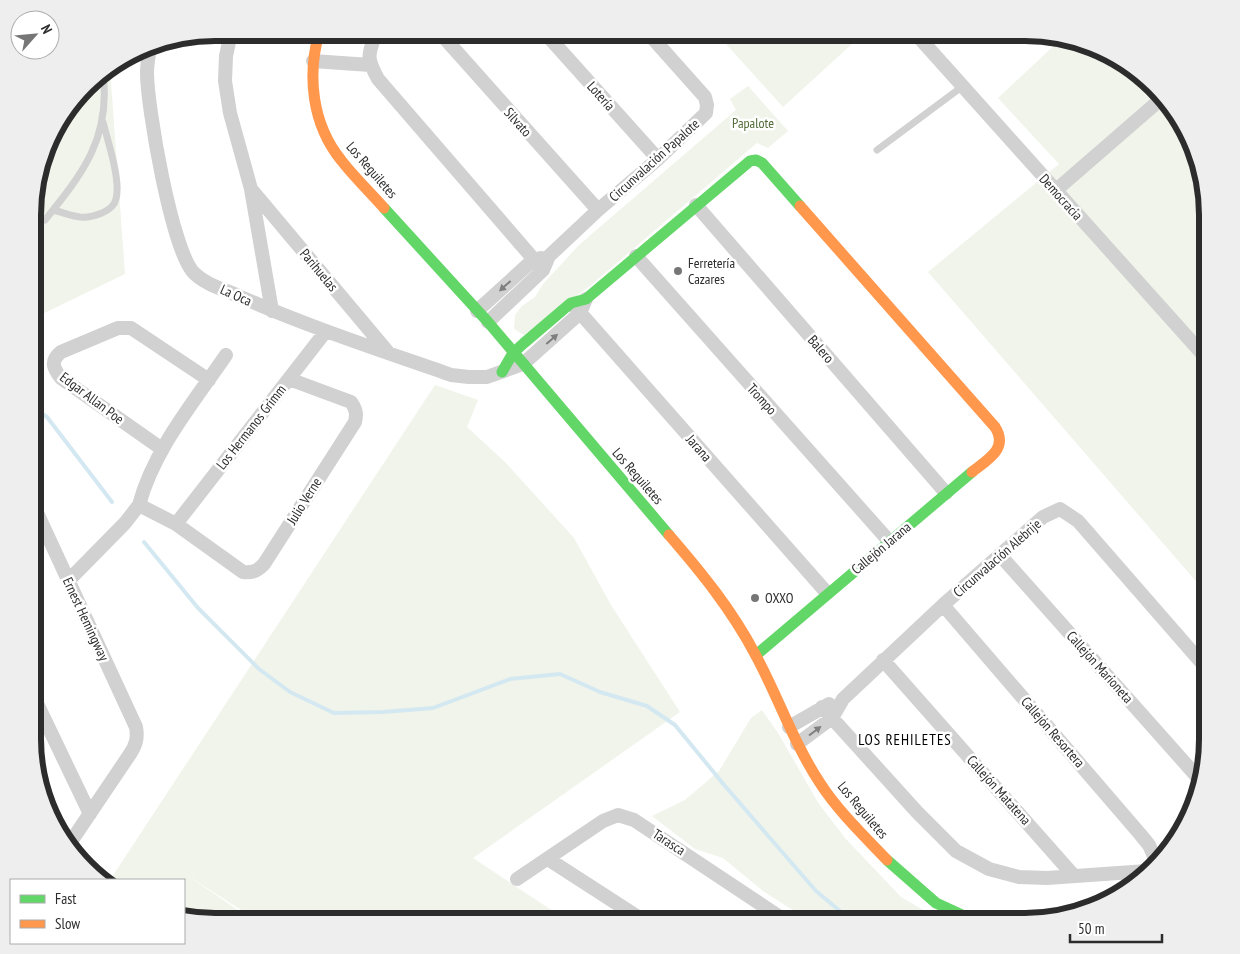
<svg xmlns="http://www.w3.org/2000/svg" width="1240" height="954" viewBox="0 0 1240 954" font-family="'PT Sans Narrow',sans-serif">
  <style>
    .green { fill: #f0f4ea }
    .lines { fill: none; stroke-linecap: round; stroke-linejoin: round }
    .stream { stroke: #d4e8f2; stroke-width: 4 }
    .lane { stroke: #d1d1d1; stroke-width: 7 }
    .street { stroke: #d1d1d1; stroke-width: 14 }
    .fast { stroke: #63d668; stroke-width: 11 }
    .slow { stroke: #ff974d; stroke-width: 11 }
    .oneway { fill: #7e7e7e }
    .poi-dot { fill: #767676; stroke: #fff; stroke-width: 2 }
    .labels { text-anchor: middle; dominant-baseline: central; stroke-width: 5; stroke-linejoin: round; paint-order: stroke }
    .street-label { font-size: 14px; fill: #2c2c2c; stroke: #fff }
    .park-label { font-size: 14px; fill: #526a37; stroke: #fff }
    .poi-label { font-size: 14px; fill: #2c2c2c; stroke: #fff; text-anchor: start }
    .neighbourhood-label { font-size: 15px; letter-spacing: 1px; fill: #000; stroke: #fff }
    .rim { fill: none; stroke: #2c2c2c; stroke-width: 6 }
  </style>
  <rect width="100%" height="100%" fill="#fff"/>
  <path class="green" d="M716 33H864L783 107Z
    M1061 39 1094 46 1145 78 1189 135 1207 215V594L928 272 1059 164 998 98Z
    M110 69 125 274 34 318V191L57 124 95 78Z
    M748 86 788 131 768 148 757 143 591 285 524 335 514 329 515 315 522 306 535 297 543 284 579 245 736 110 730 99Z
    M435 385 478 400 467 427 506 463 574 538 611 605 680 712 473 858 568 921H258L184 873 254 921H204L184 916V880H110Z
    M762 710 778 733 819 804 845 838 901 897 942 921H810L763 891 723 858 695 849 652 816 685 800 719 771 751 718Z"/>
  <g class="lines">
    <path class="stream" d="M34 408 47 417 112 502
      M144 542 198 608 259 669 290 692 334 713 383 712 433 708 510 679 560 674 600 692 647 706 675 725 725 786 816 891 852 921"/>
    <path class="lane" d="M877 150 963 86
      M53 210C62 212 71 216 80 217 92 218 113 212 116 199 121 180 108 142 103 122
      M34 213 45 220C83 173 111 138 103 73"/>
    <path class="street" d="M231 33 226 56 225 81 230 113 251 189 272 311
      M376 33C368 55 366 57 378 79L543 270
      M440 33 598 210
      M545 33 658 159
      M915 33 1207 359
      M150 46C149 55 147 64 147 72 147 107 172 251 194 273 206 285 226 290 241 297 309 327 380 350 451 375L469 377H487L523 364 580 313 586 299
      M313 61 370 65
      M251 189 387 351
      M1055 191 1161 99
      M696 205 946 493
      M636 256 889 541
      M575 307 827 593
      M477 311 533 260 541 258
      M488 322 543 270 549 256 598 210 658 159 706 113 707 105 705 97 648 33
      M162 449 61 378C53 368 50 361 61 352L118 328H131L209 380
      M33 504 136 727C138 738 136 745 130 754L70 843
      M139 505C154 449 194 402 226 355
      M176 524 326 331
      M1000 555 1200 780
      M68 581 125 523 139 505 176 524 243 572C253 573 257 571 264 564L355 422C357 414 356 409 351 402L289 379
      M943 605 1140 834 1149 845 1157 863
      M883 660 1074 876
      M33 695 90 814
      M822 707 917 812 956 851 989 869 1019 877 1047 878 1147 871
      M789 727 829 704
      M797 744 832 718 843 699 943 605 1043 517 1060 509 1078 521 1207 669
      M548 859 644 921
      M517 879 603 821 618 815 634 820 786 921"/>
    <path class="fast" d="M384 208 488 322 669 535
      M502 372 513 353 524 343 571 303 586 299 750 161 756 160 762 163 800 206
      M756 655 972 472
      M887 860 936 903 975 921"/>
    <path class="slow" d="M319 33C307 76 312 124 341 160 354 177 370 192 384 208
      M800 206 995 427C1009 449 987 460 972 472
      M669 535C701 572 732 610 755 654 778 696 793 742 820 783 838 811 864 836 887 860"/>
  </g>
  <defs><path id="oneway-solid" d="M-6-.8H1V-3.2L6.5 0L1 3.2V.8H-6Z" transform="scale(1.25)"/></defs>
  <g class="oneway">
    <use href="#oneway-solid" transform="translate(505 286) rotate(138)"/>
    <use href="#oneway-solid" transform="translate(552 339) rotate(-41)"/>
    <use href="#oneway-solid" transform="translate(815 731) rotate(-37)"/>
  </g>
  <g class="poi-dot">
    <circle cx="678" cy="271" r="5"/>
    <circle cx="755" cy="598" r="5"/>
  </g>
  <g class="labels">
    <g class="street-label">
      <text transform="translate(601 96) rotate(48)">Lotería</text>
      <text transform="translate(518 122) rotate(48)">Silvato</text>
      <text transform="translate(654 160) rotate(-42)">Circunvalación Papalote</text>
      <text transform="translate(372 170) rotate(49)">Los Reguiletes</text>
      <text transform="translate(1061 197) rotate(48)">Democracia</text>
      <text transform="translate(319 270) rotate(50)">Parihuelas</text>
      <text transform="translate(236 295) rotate(24)">La Oca</text>
      <text transform="translate(821 349) rotate(49)">Balero</text>
      <text transform="translate(92 398) rotate(37)">Edgar Allan Poe</text>
      <text transform="translate(762 399) rotate(48)">Trompo</text>
      <text transform="translate(251 427) rotate(-52)">Los Hermanos Grimm</text>
      <text transform="translate(699 448) rotate(49)">Jarana</text>
      <text transform="translate(638 476) rotate(49)">Los Reguiletes</text>
      <text transform="translate(304 501) rotate(-58)">Julio Verne</text>
      <text transform="translate(881 548) rotate(-40)">Callejón Jarana</text>
      <text transform="translate(997 558) rotate(-41)">Circunvalación Alebrije</text>
      <text transform="translate(86 619) rotate(65)">Ernest Hemingway</text>
      <text transform="translate(1100 667) rotate(48)">Callejón Marioneta</text>
      <text transform="translate(1053 732) rotate(49)">Callejón Resortera</text>
      <text transform="translate(999 790) rotate(48)">Callejón Matatena</text>
      <text transform="translate(863 810) rotate(50)">Los Reguiletes</text>
      <text transform="translate(669 842) rotate(33)">Tarasca</text>
    </g>
    <g class="park-label">
      <text x="753" y="123">Papalote</text>
    </g>
    <g class="poi-label">
      <text x="688" y="263">Ferretería<tspan x="688" dy="16">Cazares</tspan></text>
      <text x="765" y="598">OXXO</text>
    </g>
    <g class="neighbourhood-label">
      <text x="905" y="739">LOS REHILETES</text>
    </g>
  </g>
  <path d="M0 0H1240V954H0ZM215 41H1025A174 174 0 0 1 1199 215V739A174 174 0 0 1 1025 913H215A174 174 0 0 1 41 739V215A174 174 0 0 1 215 41Z" fill="#eee" fill-rule="evenodd"/>
  <path class="rim" d="M215 41H1025A174 174 0 0 1 1199 215V739A174 174 0 0 1 1025 913H215A174 174 0 0 1 41 739V215A174 174 0 0 1 215 41Z"/>
  <rect x="10" y="879" width="175" height="65" fill="#ffffff" stroke="#ababab"/>
  <rect x="20" y="895" width="25" height="8" fill="#63d668" stroke="#ababab"/>
  <text x="55" y="904" font-size="15" fill="#2c2c2c">Fast</text>
  <rect x="20" y="920" width="25" height="8" fill="#ff974d" stroke="#ababab"/>
  <text x="55" y="929" font-size="15" fill="#2c2c2c">Slow</text>
  <g transform="translate(35 35) rotate(63)"><circle r="24" fill="#ffffff" stroke="#ababab"/>
  <path d="M0-4L9 19L0 12L-9 19Z" fill="#767676"/>
  <text y="-8" font-size="14" font-weight="bold" text-anchor="middle" fill="#2c2c2c">N</text>
  </g>
  <path d="M1070 934v8h92v-8" fill="none" stroke="#2c2c2c" stroke-width="2.5"/>
  <text x="1078" y="934" font-size="15" fill="#2c2c2c" stroke="#ffffff" stroke-width="4" paint-order="stroke">50 m</text>
</svg>
